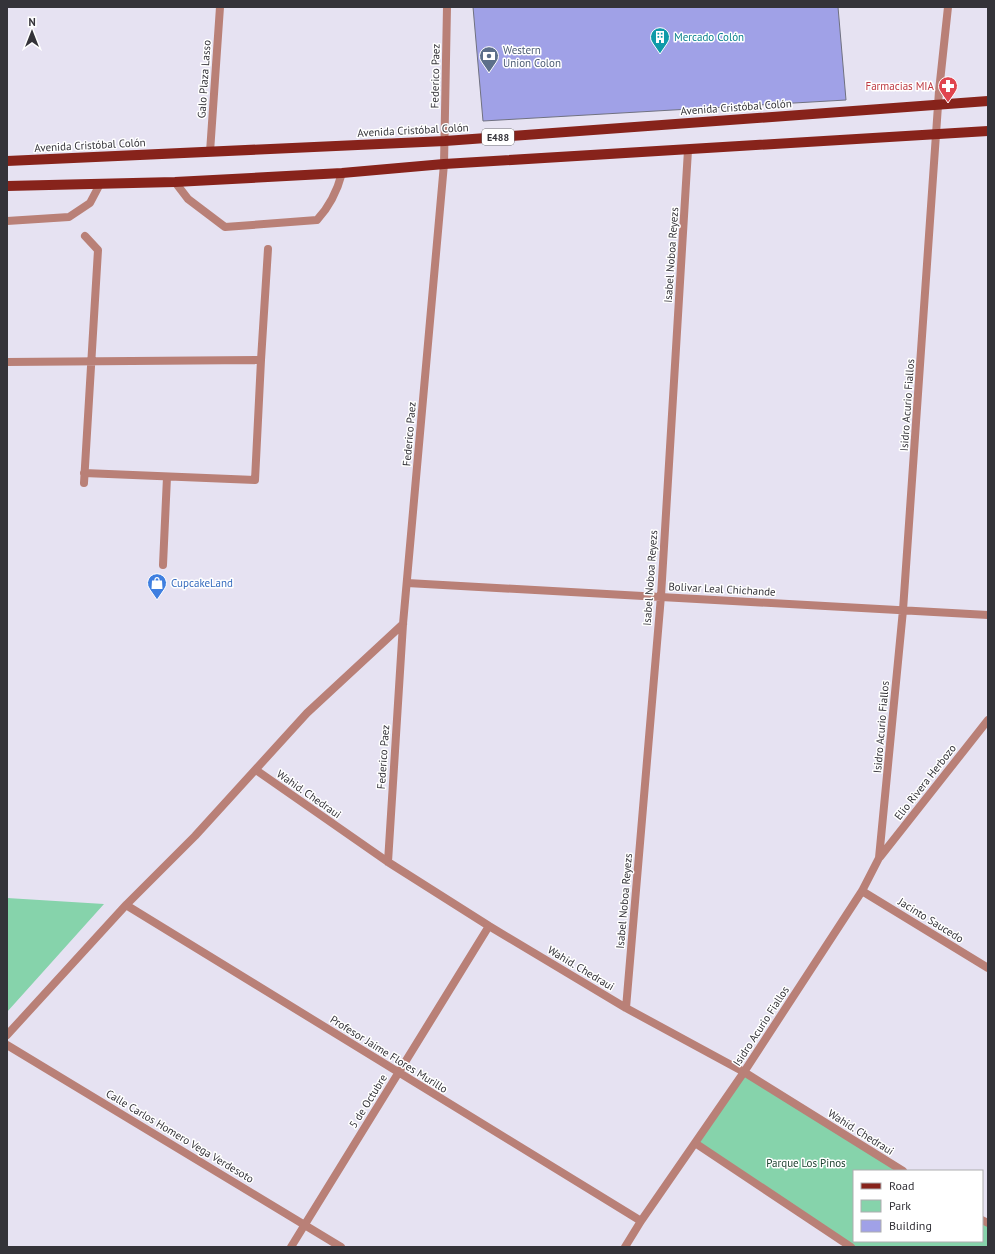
<svg xmlns="http://www.w3.org/2000/svg" width="995" height="1254" viewBox="0 0 995 1254" font-family="'PT Sans',sans-serif">
  <style>
    .green { fill: #86d3ab }
    .building { fill: #a0a1e7; stroke: #707180 }
    .lines { fill: none; stroke-linecap: round; stroke-linejoin: round }
    .lane { stroke: #b98077; stroke-width: 8 }
    .street { stroke: #b98077; stroke-width: 8 }
    .primary { stroke: #87231b; stroke-width: 10 }
    .labels { text-anchor: middle; dominant-baseline: central; stroke-width: 3; stroke-linejoin: round; paint-order: stroke }
    .shield { fill: #fff; stroke: #717074; stroke-width: 1 }
    .shield-label { font-size: 10px; font-weight: bold; fill: #343339 }
    .culture-label { font-size: 11px; fill: #0d838f; stroke: #fff; text-anchor: start }
    .service-label { font-size: 11px; fill: #4e5e75; stroke: #fff; text-anchor: start }
    .street-label { font-size: 11px; fill: #343339; stroke: #fff }
    .health-label { font-size: 11px; fill: #be3a42; stroke: #fff; text-anchor: end }
    .shop-label { font-size: 11px; fill: #366cbe; stroke: #fff; text-anchor: start }
    .park-label { font-size: 11px; fill: #1a3e2c; stroke: #fff }
  </style>
  <rect width="100%" height="100%" fill="#e6e2f2"/>
  <path class="green" d="M7 898 104 904 7 1012Z
    M744 1072 903 1171H854V1241H982V1220L988 1224V1247H853L695 1143Z"/>
  <path class="building" d="M473 7H838L846 100 483 121Z"/>
  <g class="lines">
    <path class="lane" d="M175 182 188 199 225 227 317 220C330 206 337 192 342 173
      M7 221 69 217 90 203 100 184"/>
    <path class="street" d="M210 152 220 7
      M7 362 261 360 268 249
      M84 473 255 480 261 360
      M84 483 98 250 85 236
      M163 565 167 477
      M407 583 988 615
      M256 770 388 862 489 926 626 1008 744 1072 903 1171
      M880 857 988 720
      M388 862 403 624 444 164 447 7
      M862 891 988 968
      M126 905 641 1221
      M626 1008 661 596 688 150
      M7 1035 126 905 195 836 307 713 403 624
      M7 1045 341 1247
      M695 1143 851 1247
      M982 1220 988 1223
      M291 1247 489 926
      M625 1247 641 1221 744 1072 862 891 879 858 903 610 939 91 948 7"/>
    <path class="primary" d="M7 161 445 141 988 101
      M7 186 175 182 342 173 444 164 988 131"/>
  </g>
  <defs>
    <symbol id="building-pin" viewBox="-11 -11 22 30"><path d="M0 17L-7.5 6A9.5 9.5 0 1 1 7.5 6Z" fill="#0f9aa8" stroke="#fff"/><path d="M-4-6H4V6H1V3H-1V6H-4ZM-2.5-4.3h1.7v1.8h-1.7ZM.8-4.3h1.7v1.8H.8ZM-2.5-1h1.7V.8h-1.7ZM.8-1h1.7V.8H.8Z" fill="#fff"/></symbol>
    <symbol id="bank-pin" viewBox="-11 -11 22 30"><path d="M0 17L-7.5 6A9.5 9.5 0 1 1 7.5 6Z" fill="#5c6f8a" stroke="#fff"/><path d="M-6-4H6V4H-6ZM0-2.3a2.3 2.3 0 1 0 0 4.6a2.3 2.3 0 1 0 0-4.6Z" fill="#fff"/></symbol>
    <symbol id="pharmacy-pin" viewBox="-11 -11 22 30"><path d="M0 17L-7.5 6A9.5 9.5 0 1 1 7.5 6Z" fill="#e0444e" stroke="#fff"/><path d="M-2-6h4v4h4v4h-4v4h-4v-4h-4v-4h4Z" fill="#fff"/></symbol>
    <symbol id="shop-pin" viewBox="-11 -11 22 30"><path d="M0 17L-7.5 6A9.5 9.5 0 1 1 7.5 6Z" fill="#3f7fe0" stroke="#fff"/><path d="M-5-2.5h2.3a2.7 3.5 0 0 1 5.4 0H5L5.5 6h-11ZM-1.5-2.5h3a1.5 2.3 0 0 0-3 0Z" fill="#fff"/></symbol>
  </defs>
  <g fill-rule="evenodd">
    <use href="#building-pin" x="649" y="26" width="22" height="30"/>
    <use href="#bank-pin" x="478" y="45" width="22" height="30"/>
    <use href="#pharmacy-pin" x="937" y="75" width="22" height="30"/>
    <use href="#shop-pin" x="146" y="572" width="22" height="30"/>
  </g>
  <g class="labels">
    <rect class="shield" x="482" y="129" width="32" height="16" rx="3"/>
    <g class="shield-label">
      <text x="498" y="137">E488</text>
    </g>
    <g class="culture-label">
      <text x="674" y="37">Mercado Colón</text>
    </g>
    <g class="service-label">
      <text x="503" y="50">Western<tspan x="503" dy="13">Union Colon</tspan></text>
    </g>
    <g class="street-label">
      <text transform="translate(435 76) rotate(-89)">Federico Paez</text>
      <text transform="translate(204 79) rotate(-86)">Galo Plaza Lasso</text>
      <text transform="translate(736 107) rotate(-4)">Avenida Cristóbal Colón</text>
      <text transform="translate(413 130) rotate(-3)">Avenida Cristóbal Colón</text>
      <text transform="translate(90 145) rotate(-3)">Avenida Cristóbal Colón</text>
      <text transform="translate(671 255) rotate(-86)">Isabel Noboa Reyezs</text>
      <text transform="translate(907 405) rotate(-86)">Isidro Acurio Fiallos</text>
      <text transform="translate(409 434) rotate(-85)">Federico Paez</text>
      <text transform="translate(650 578) rotate(-86)">Isabel Noboa Reyezs</text>
      <text transform="translate(722 589) rotate(3)">Bolivar Leal Chichande</text>
      <text transform="translate(881 727) rotate(-85)">Isidro Acurio Fiallos</text>
      <text transform="translate(383 757) rotate(-86)">Federico Paez</text>
      <text transform="translate(925 782) rotate(-52)">Elio Rivera Herbozo</text>
      <text transform="translate(309 794) rotate(35)">Wahid. Chedraui</text>
      <text transform="translate(624 901) rotate(-85)">Isabel Noboa Reyezs</text>
      <text transform="translate(931 920) rotate(32)">Jacinto Saucedo</text>
      <text transform="translate(581 968) rotate(31)">Wahid. Chedraui</text>
      <text transform="translate(761 1026) rotate(-57)">Isidro Acurio Fiallos</text>
      <text transform="translate(389 1054) rotate(32)">Profesor Jaime Flores Murillo</text>
      <text transform="translate(368 1101) rotate(-58)">5 de Octubre</text>
      <text transform="translate(861 1132) rotate(32)">Wahid. Chedraui</text>
      <text transform="translate(180 1136) rotate(31)">Calle Carlos Homero Vega Verdesoto</text>
    </g>
    <g class="health-label">
      <text x="934" y="86">Farmacias MIA</text>
    </g>
    <g class="shop-label">
      <text x="171" y="583">CupcakeLand</text>
    </g>
    <g class="park-label">
      <text x="806" y="1163">Parque Los Pinos</text>
    </g>
  </g>
  <rect width="995" height="1254" fill="none" stroke="#343339" stroke-width="16"/>
  <rect x="853" y="1170" width="130" height="72" fill="#ffffff" stroke="#aeadb0"/>
  <rect x="861" y="1183" width="20" height="6" fill="#87231b" stroke="#aeadb0"/>
  <text x="889" y="1190" font-size="12" fill="#343339">Road</text>
  <rect x="861" y="1200" width="20" height="12" fill="#86d3ab" stroke="#aeadb0"/>
  <text x="889" y="1210" font-size="12" fill="#343339">Park</text>
  <rect x="861" y="1220" width="20" height="12" fill="#a0a1e7" stroke="#aeadb0"/>
  <text x="889" y="1230" font-size="12" fill="#343339">Building</text>
  <g transform="translate(32 32)" stroke="#ffffff" stroke-width="3" paint-order="stroke">
  <path d="M0-3L7 15L0 10L-7 15Z" fill="#343339"/>
  <text y="-6" font-size="11" font-weight="bold" text-anchor="middle" fill="#343339">N</text>
  </g>
</svg>
